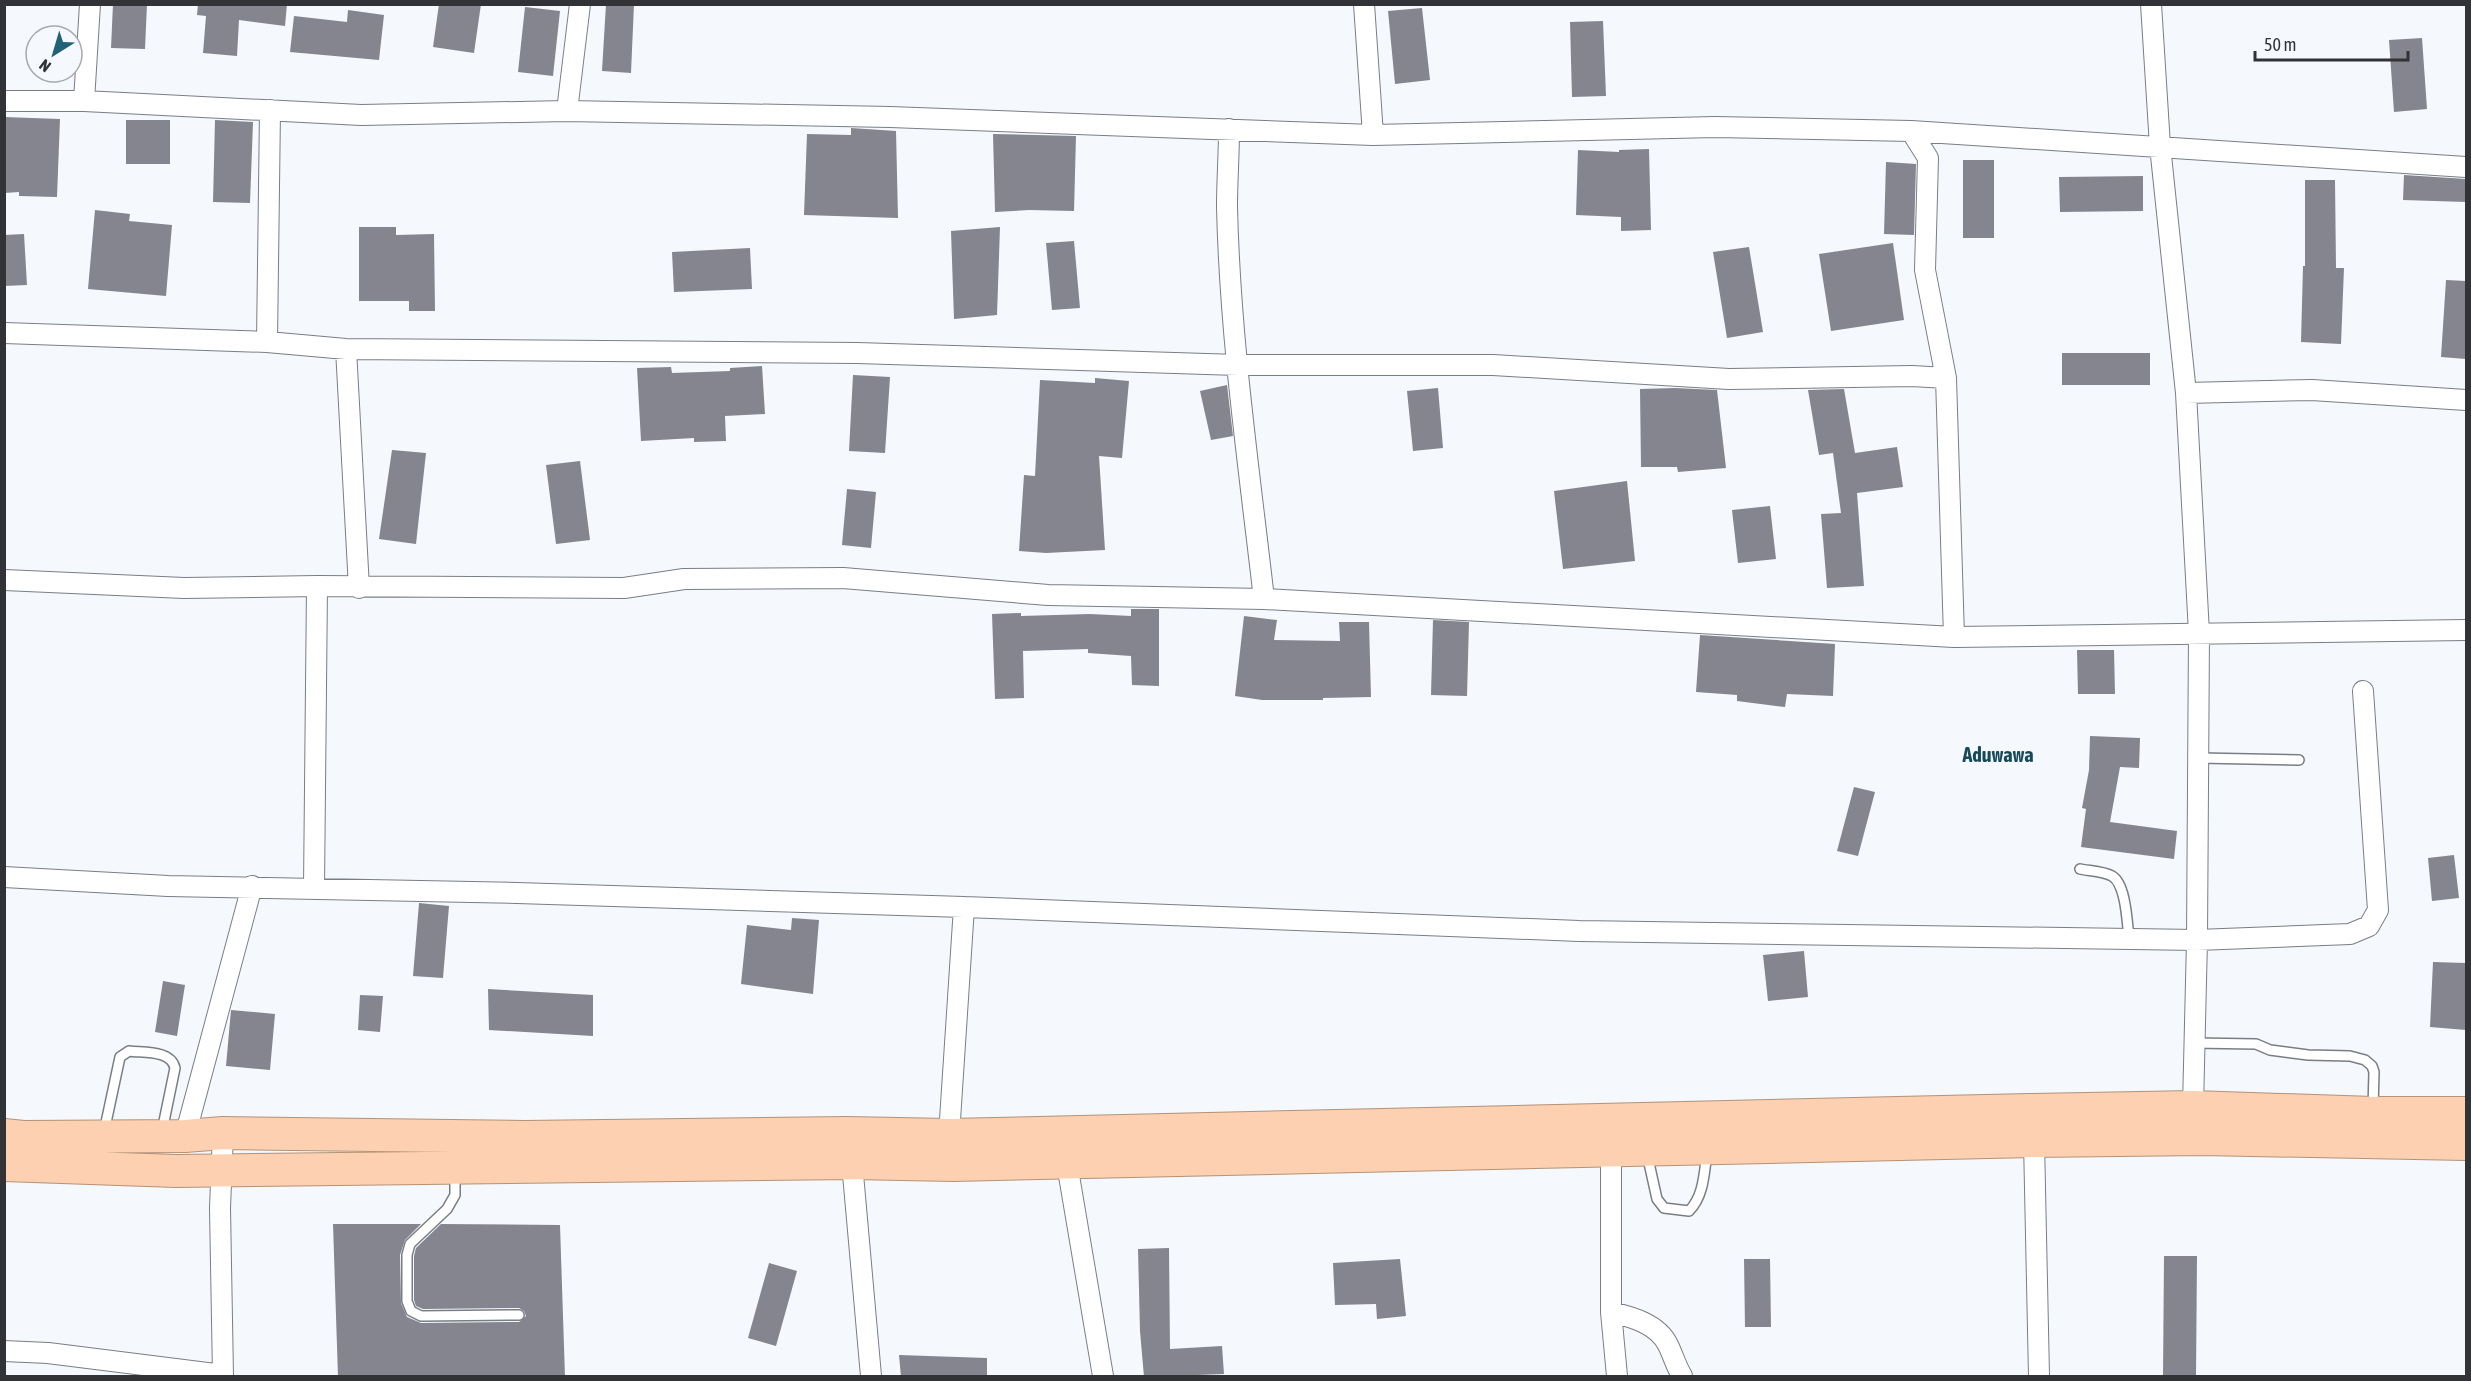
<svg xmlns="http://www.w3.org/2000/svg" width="2471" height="1381" viewBox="0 0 2471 1381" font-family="'Asap Condensed',sans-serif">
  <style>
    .building { fill: #84858e }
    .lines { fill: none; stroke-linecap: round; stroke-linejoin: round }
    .service-casing { stroke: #797e85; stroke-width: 12 }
    .minor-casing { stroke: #797e85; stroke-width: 22 }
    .trunk-casing { stroke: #b49278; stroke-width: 34 }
    .service { stroke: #fff; stroke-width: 9 }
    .minor { stroke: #fff; stroke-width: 20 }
    .trunk { stroke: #fcd0b0; stroke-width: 32 }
    .labels { text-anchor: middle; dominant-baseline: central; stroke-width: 5; stroke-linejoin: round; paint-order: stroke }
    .quarter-label { font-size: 20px; font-weight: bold; fill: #17495a; stroke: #f5f8fd }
  </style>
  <rect width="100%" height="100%" fill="#f5f8fd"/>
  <path class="building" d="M113 4H147L145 49 111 48Z
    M198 4H287L285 26 239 20 237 56 203 53 206 16 197 15Z
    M439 4H481L474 53 433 47Z
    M606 4H634L631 73 602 71Z
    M525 7 560 11 553 76 518 72Z
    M1422 8 1430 80 1395 84 1388 11Z
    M348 10 384 15 379 60 290 52 294 16 347 22Z
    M1603 21 1606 96 1572 97 1570 22Z
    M2422 38 2427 109 2394 112 2389 40Z
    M4 117 60 119 57 197 19 196V192L4 193Z
    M126 120H170V164H126Z
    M215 120 253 122 250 203 213 202Z
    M851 128 896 131 898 218 804 215 807 134 851 135Z
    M993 134 1076 136 1074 211 1029 210 995 212Z
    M1649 149 1651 230 1621 231V217L1576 215 1578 150 1619 152V150Z
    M1963 160H1994V238H1963Z
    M1886 162 1916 164 1914 235 1884 234Z
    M2404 175 2466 179V202L2403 200Z
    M2143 176V211L2060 212 2059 177Z
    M2305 180H2335L2336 268H2344L2341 344 2301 342 2303 266H2305Z
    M95 210 130 214 129 221 172 225 166 296 88 289Z
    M359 227H396V235L434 234 435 311H409V301H359Z
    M1000 227 997 315 954 319 951 231Z
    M24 234 27 285 4 286V235Z
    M1074 241 1080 308 1052 310 1046 243Z
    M1893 243 1904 320 1831 331 1819 254Z
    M1749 247 1763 332 1727 338 1713 252Z
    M750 248 752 289 674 292 672 252Z
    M2446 280 2466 281V359L2441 357Z
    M2062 353H2150V385H2062Z
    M762 366 765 414 725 416 726 441 694 442V438L641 441 637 368 671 367 672 373 730 371V368Z
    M853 375 890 377 885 453 849 451Z
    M1095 378 1129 381 1122 458 1099 456 1105 550 1046 553 1019 551 1024 475 1035 476 1040 380 1095 383Z
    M1227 385 1233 436 1211 440 1200 391Z
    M1438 388 1443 448 1413 451 1407 391Z
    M1675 388 1717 390 1726 468 1678 472 1677 467H1641L1640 389Z
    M1844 389 1855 453 1897 447 1903 487 1857 493 1864 586 1827 588 1821 514 1841 513 1833 453 1819 455 1808 390Z
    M392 450 426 453 416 544 379 539Z
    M580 461 590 540 556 544 546 465Z
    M1627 481 1635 561 1563 569 1554 491Z
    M847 489 876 492 871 548 842 545Z
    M1770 506 1776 559 1738 563 1732 510Z
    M1131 609H1159V686L1132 685 1131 656 1088 653V649L1023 651 1024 698 995 699 992 614 1021 613V616L1090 614 1131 616Z
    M1244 616 1277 620 1274 640 1340 641 1339 622H1369L1371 697 1323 698V700H1262L1235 696Z
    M1433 620 1469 622 1467 696 1431 695Z
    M1700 635 1835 644 1833 696 1787 694 1785 707 1737 701V695L1696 692Z
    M2077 650H2114L2115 694H2078Z
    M2090 736 2140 738 2139 768 2120 767 2110 822 2177 831 2174 859 2081 847 2086 809 2082 808 2089 770Z
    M1854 787 1875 792 1858 856 1837 851Z
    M2454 855 2459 898 2432 901 2428 858Z
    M419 903 449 906 443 978 413 976Z
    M792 918 819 920 813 994 741 984 747 925 791 930Z
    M1804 951 1808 997 1768 1001 1763 955Z
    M2433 962 2466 963V1030L2430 1027Z
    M163 981 185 985 177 1036 155 1032Z
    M488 989 593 995V1036L489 1030Z
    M360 995 383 996 380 1032 358 1030Z
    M231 1010 275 1014 270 1070 226 1066Z
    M333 1224H421L405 1240 400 1255 401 1303 407 1317 421 1323 519 1322 526 1316 524 1311 519 1308 423 1309 416 1306 414 1300V1256L416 1248 441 1224 560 1225 565 1377H338Z
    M1169 1248 1170 1349 1222 1346 1224 1374 1144 1377 1140 1331 1138 1249Z
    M2164 1256H2197L2196 1377H2163Z
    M1400 1259 1406 1316 1377 1319 1376 1304 1335 1305 1333 1263Z
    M1744 1259H1770L1771 1327H1745Z
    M769 1263 797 1271 776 1346 748 1338Z
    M899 1355 987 1358V1377H901Z"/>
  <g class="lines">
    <defs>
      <path id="service" d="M2199 758 2299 760
        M2080 869C2089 871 2103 871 2112 876 2126 884 2127 922 2129 938
        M2194 1043 2256 1044 2270 1050 2308 1055 2350 1056 2365 1060 2372 1066 2374 1072 2373 1108
        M104 1132 120 1057 129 1051C144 1053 171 1050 175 1068L162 1131
        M1647 1154 1657 1199 1664 1208 1689 1211C1704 1196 1704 1173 1707 1153
        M455 1173V1195L447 1209 410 1244 407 1255V1301L411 1311 421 1316 519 1315"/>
      <path id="minor" d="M1364 4 1373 135
        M2151 4 2160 146 2186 393 2199 633 2197 940 2193 1107
        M4 101H84L361 115 567 111 890 117 1373 135 1715 127 1911 131 2466 167
        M84 101 90 4
        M567 111 580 4
        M1229 129C1229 155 1227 181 1227 207 1230 338 1249 468 1264 599
        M1911 131 1928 158 1925 270 1946 378 1954 637
        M4 333 267 342 346 349 857 353 1238 365H1493L1729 379 1912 376 1946 378
        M267 342 270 110
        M346 349 359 588
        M2186 393 2312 390 2466 400
        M4 580 184 588 317 586 624 588 684 579 843 578 1048 595 1264 599 1954 637 2466 630
        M4 877 168 886 517 893 964 907 1579 931 2197 940 2350 934 2369 926 2378 910 2363 691
        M314 888 317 586
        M949 1135 964 907
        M185 1136 252 886
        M2034 1141 2039 1376
        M1611 1151V1312L1617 1376
        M852 1163 871 1376
        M1067 1164 1103 1376
        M1611 1312C1632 1317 1658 1324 1668 1345 1673 1355 1676 1366 1682 1376
        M4 1351 48 1353 223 1375
        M223 1376 220 1208 223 1133"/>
      <path id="trunk" d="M4 1135 23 1137 185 1136 223 1133 525 1137 847 1133 949 1135 2029 1110 2193 1107 2373 1113H2466
        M4 1165 176 1171 852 1163 953 1165 2034 1141 2202 1139 2466 1144"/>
    </defs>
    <use href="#service" class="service-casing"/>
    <use href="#minor" class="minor-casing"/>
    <use href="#trunk" class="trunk-casing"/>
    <use href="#service" class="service"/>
    <use href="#minor" class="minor"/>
    <use href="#trunk" class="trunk"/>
  </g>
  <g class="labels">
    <g class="quarter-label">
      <text x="1998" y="754">Aduwawa</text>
    </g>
  </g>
  <rect width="2471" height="1381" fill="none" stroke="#313336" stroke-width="12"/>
  <g transform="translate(54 54) rotate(217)"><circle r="28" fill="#f5f8fd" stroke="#a7a9ad" stroke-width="1.5"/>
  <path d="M0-4.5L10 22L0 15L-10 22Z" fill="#226277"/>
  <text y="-9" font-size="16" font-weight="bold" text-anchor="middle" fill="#313336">N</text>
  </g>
  <path d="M2255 51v9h153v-9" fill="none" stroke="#313336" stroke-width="3"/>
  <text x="2264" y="51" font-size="18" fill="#313336" stroke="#f5f8fd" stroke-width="4.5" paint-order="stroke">50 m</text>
</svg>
